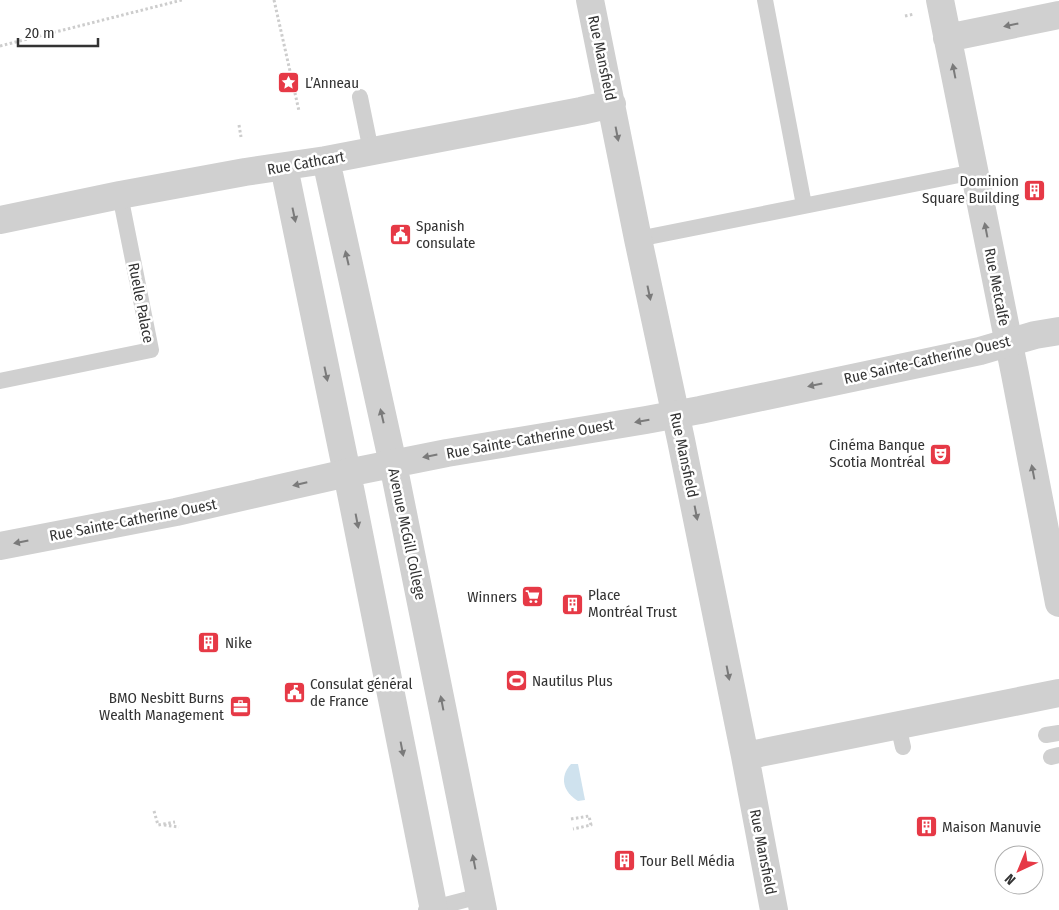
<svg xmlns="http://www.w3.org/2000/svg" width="1059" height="910" viewBox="0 0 1059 910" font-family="'Fira Sans Condensed',sans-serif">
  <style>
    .water { fill: #cfe2ee }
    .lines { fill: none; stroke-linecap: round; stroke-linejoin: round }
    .path { stroke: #cdcdcd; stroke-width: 3; stroke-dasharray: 2.5 2.5; stroke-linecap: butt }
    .service { stroke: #d0d0d0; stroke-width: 16 }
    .minor { stroke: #d0d0d0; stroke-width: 28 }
    .tertiary { stroke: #d0d0d0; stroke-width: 28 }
    .oneway { fill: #7a7a7a }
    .labels { text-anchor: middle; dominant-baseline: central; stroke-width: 5; stroke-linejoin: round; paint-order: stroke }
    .street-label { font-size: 15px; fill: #333; stroke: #fff }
    .poi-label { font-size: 15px; fill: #333; stroke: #fff; text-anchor: start }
  </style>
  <rect width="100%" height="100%" fill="#fff"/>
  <path class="water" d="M571 764H578L585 800 578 801C563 792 559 777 571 764Z"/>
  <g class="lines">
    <path class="path" d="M274 0 299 111
      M905 16 914 14
      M0 46 182 0
      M239 125 241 137
      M154 811 158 825 175 822
      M571 819 589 816 591 825 573 829
      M164 825 179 827"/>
    <path class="service" d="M765 0 804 205
      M360 97 371 151
      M638 239 974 172
      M0 381 151 350 120 195
      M898 725 903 747
      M1046 735 1059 733
      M1051 757 1059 755
      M426 910 480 896"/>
    <path class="minor" d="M590 0 638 239 681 440 745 756 774 910
      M940 0 1015 374 1059 603
      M947 38 1059 15
      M326 160 393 464
      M284 167 347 473
      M0 220 120 195 245 172 326 160 581 111 612 104
      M745 756 1059 693"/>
    <path class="tertiary" d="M393 464 483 910
      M347 473 434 910
      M0 546 176 512 347 473 447 453 646 420 700 410 980 351 1035 335 1059 331"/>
  </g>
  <defs><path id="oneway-solid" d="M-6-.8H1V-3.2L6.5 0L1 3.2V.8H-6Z" transform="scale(1.25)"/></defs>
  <g class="oneway">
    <use href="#oneway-solid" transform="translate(1011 25) rotate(168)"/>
    <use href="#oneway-solid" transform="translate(954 71) rotate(-101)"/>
    <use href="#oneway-solid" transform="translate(617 134) rotate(79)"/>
    <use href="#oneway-solid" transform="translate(294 215) rotate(78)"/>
    <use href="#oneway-solid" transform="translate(986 230) rotate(-101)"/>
    <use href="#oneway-solid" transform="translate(347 258) rotate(-103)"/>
    <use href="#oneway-solid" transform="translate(649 293) rotate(78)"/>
    <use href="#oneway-solid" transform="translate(326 374) rotate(78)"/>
    <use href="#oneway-solid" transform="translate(815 385) rotate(168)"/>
    <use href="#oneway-solid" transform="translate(382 416) rotate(-103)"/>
    <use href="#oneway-solid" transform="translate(642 421) rotate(170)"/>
    <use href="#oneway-solid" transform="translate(430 456) rotate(169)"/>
    <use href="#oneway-solid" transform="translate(1033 472) rotate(-101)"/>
    <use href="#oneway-solid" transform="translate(300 484) rotate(167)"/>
    <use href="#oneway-solid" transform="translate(696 513) rotate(79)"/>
    <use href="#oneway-solid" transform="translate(357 521) rotate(79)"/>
    <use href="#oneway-solid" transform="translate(21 542) rotate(169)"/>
    <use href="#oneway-solid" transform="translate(728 673) rotate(79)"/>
    <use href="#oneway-solid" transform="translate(442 703) rotate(-101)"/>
    <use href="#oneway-solid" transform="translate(402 749) rotate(79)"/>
    <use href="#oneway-solid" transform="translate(474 862) rotate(-101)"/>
  </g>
  <defs>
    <symbol id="sight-square" viewBox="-11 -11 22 22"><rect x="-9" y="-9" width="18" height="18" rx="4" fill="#e63946" stroke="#fff"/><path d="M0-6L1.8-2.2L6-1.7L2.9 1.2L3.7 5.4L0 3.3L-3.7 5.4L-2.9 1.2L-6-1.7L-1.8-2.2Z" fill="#fff"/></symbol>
    <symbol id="building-square" viewBox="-11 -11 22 22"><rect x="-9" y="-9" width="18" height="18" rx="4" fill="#e63946" stroke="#fff"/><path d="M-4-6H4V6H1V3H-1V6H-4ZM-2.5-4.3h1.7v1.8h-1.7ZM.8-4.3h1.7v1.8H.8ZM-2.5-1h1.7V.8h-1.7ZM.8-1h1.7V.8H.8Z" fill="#fff"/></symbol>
    <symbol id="civic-square" viewBox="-11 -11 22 22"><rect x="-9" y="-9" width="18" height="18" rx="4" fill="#e63946" stroke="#fff"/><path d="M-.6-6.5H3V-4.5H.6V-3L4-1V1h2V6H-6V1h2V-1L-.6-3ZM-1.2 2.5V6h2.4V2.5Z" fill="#fff"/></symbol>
    <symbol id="theatre-square" viewBox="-11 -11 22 22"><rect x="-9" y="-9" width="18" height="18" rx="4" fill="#e63946" stroke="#fff"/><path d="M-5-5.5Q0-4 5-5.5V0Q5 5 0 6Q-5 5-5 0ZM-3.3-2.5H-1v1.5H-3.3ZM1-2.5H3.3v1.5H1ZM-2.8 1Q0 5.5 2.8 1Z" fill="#fff"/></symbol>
    <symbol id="supermarket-square" viewBox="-11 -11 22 22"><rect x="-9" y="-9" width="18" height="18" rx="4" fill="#e63946" stroke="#fff"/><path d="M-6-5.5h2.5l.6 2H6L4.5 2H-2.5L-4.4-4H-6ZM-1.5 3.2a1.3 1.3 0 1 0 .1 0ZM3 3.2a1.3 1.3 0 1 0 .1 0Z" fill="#fff"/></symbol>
    <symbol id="stadium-square" viewBox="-11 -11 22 22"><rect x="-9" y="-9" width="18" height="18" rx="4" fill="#e63946" stroke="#fff"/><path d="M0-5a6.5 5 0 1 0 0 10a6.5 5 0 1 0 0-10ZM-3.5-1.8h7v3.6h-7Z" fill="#fff"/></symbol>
    <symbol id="office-square" viewBox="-11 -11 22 22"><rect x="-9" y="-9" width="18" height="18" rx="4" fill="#e63946" stroke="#fff"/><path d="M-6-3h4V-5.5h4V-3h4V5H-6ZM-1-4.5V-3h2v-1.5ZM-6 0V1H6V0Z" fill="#fff"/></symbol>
  </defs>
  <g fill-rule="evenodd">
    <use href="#sight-square" x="276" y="70" width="25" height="25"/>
    <use href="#building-square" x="1022" y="178" width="25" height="25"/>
    <use href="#civic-square" x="388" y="222" width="25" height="25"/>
    <use href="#theatre-square" x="928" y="442" width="25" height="25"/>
    <use href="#supermarket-square" x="520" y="584" width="25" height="25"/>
    <use href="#building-square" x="560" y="592" width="25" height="25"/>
    <use href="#building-square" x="196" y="630" width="25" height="25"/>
    <use href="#stadium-square" x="504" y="668" width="25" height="25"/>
    <use href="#civic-square" x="282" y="680" width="25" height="25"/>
    <use href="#office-square" x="228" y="694" width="25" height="25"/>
    <use href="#building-square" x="914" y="814" width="25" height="25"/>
    <use href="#building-square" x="612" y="848" width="25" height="25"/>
  </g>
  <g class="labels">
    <g class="street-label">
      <text transform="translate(602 58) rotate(78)">Rue Mansfield</text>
      <text transform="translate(306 163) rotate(-10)">Rue Cathcart</text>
      <text transform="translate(997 287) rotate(79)">Rue Metcalfe</text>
      <text transform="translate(141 303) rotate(79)">Ruelle Palace</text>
      <text transform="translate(927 360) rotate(-13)">Rue Sainte-Catherine Ouest</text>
      <text transform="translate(530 439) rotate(-10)">Rue Sainte-Catherine Ouest</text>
      <text transform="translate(684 455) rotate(78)">Rue Mansfield</text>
      <text transform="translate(133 520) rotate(-11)">Rue Sainte-Catherine Ouest</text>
      <text transform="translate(407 534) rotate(78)">Avenue McGill College</text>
      <text transform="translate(763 852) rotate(79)">Rue Mansfield</text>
    </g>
    <g class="poi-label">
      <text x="305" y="83">L’Anneau</text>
      <text x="1019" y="181" text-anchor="end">Dominion<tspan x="1019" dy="17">Square Building</tspan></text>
      <text x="416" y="226">Spanish<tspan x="416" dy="17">consulate</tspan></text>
      <text x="925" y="445" text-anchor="end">Cinéma Banque<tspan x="925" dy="17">Scotia Montréal</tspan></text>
      <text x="588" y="595">Place<tspan x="588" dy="17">Montréal Trust</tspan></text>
      <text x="517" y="597" text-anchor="end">Winners</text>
      <text x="225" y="643">Nike</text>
      <text x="532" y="681">Nautilus Plus</text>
      <text x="310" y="684">Consulat général<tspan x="310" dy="17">de France</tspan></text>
      <text x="224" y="698" text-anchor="end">BMO Nesbitt Burns<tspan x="224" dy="17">Wealth Management</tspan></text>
      <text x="942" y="827">Maison Manuvie</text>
      <text x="640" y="861">Tour Bell Média</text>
    </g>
  </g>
  <g transform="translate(1019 870) rotate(224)"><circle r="24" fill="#ffffff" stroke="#adadad"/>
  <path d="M0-4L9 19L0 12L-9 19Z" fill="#e63946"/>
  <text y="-8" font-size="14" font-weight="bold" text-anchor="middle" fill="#333333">N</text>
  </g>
  <path d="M18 38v8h80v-8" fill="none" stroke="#333333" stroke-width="2.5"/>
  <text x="25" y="38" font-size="15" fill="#333333" stroke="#ffffff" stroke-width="4" paint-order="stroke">20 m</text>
</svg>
